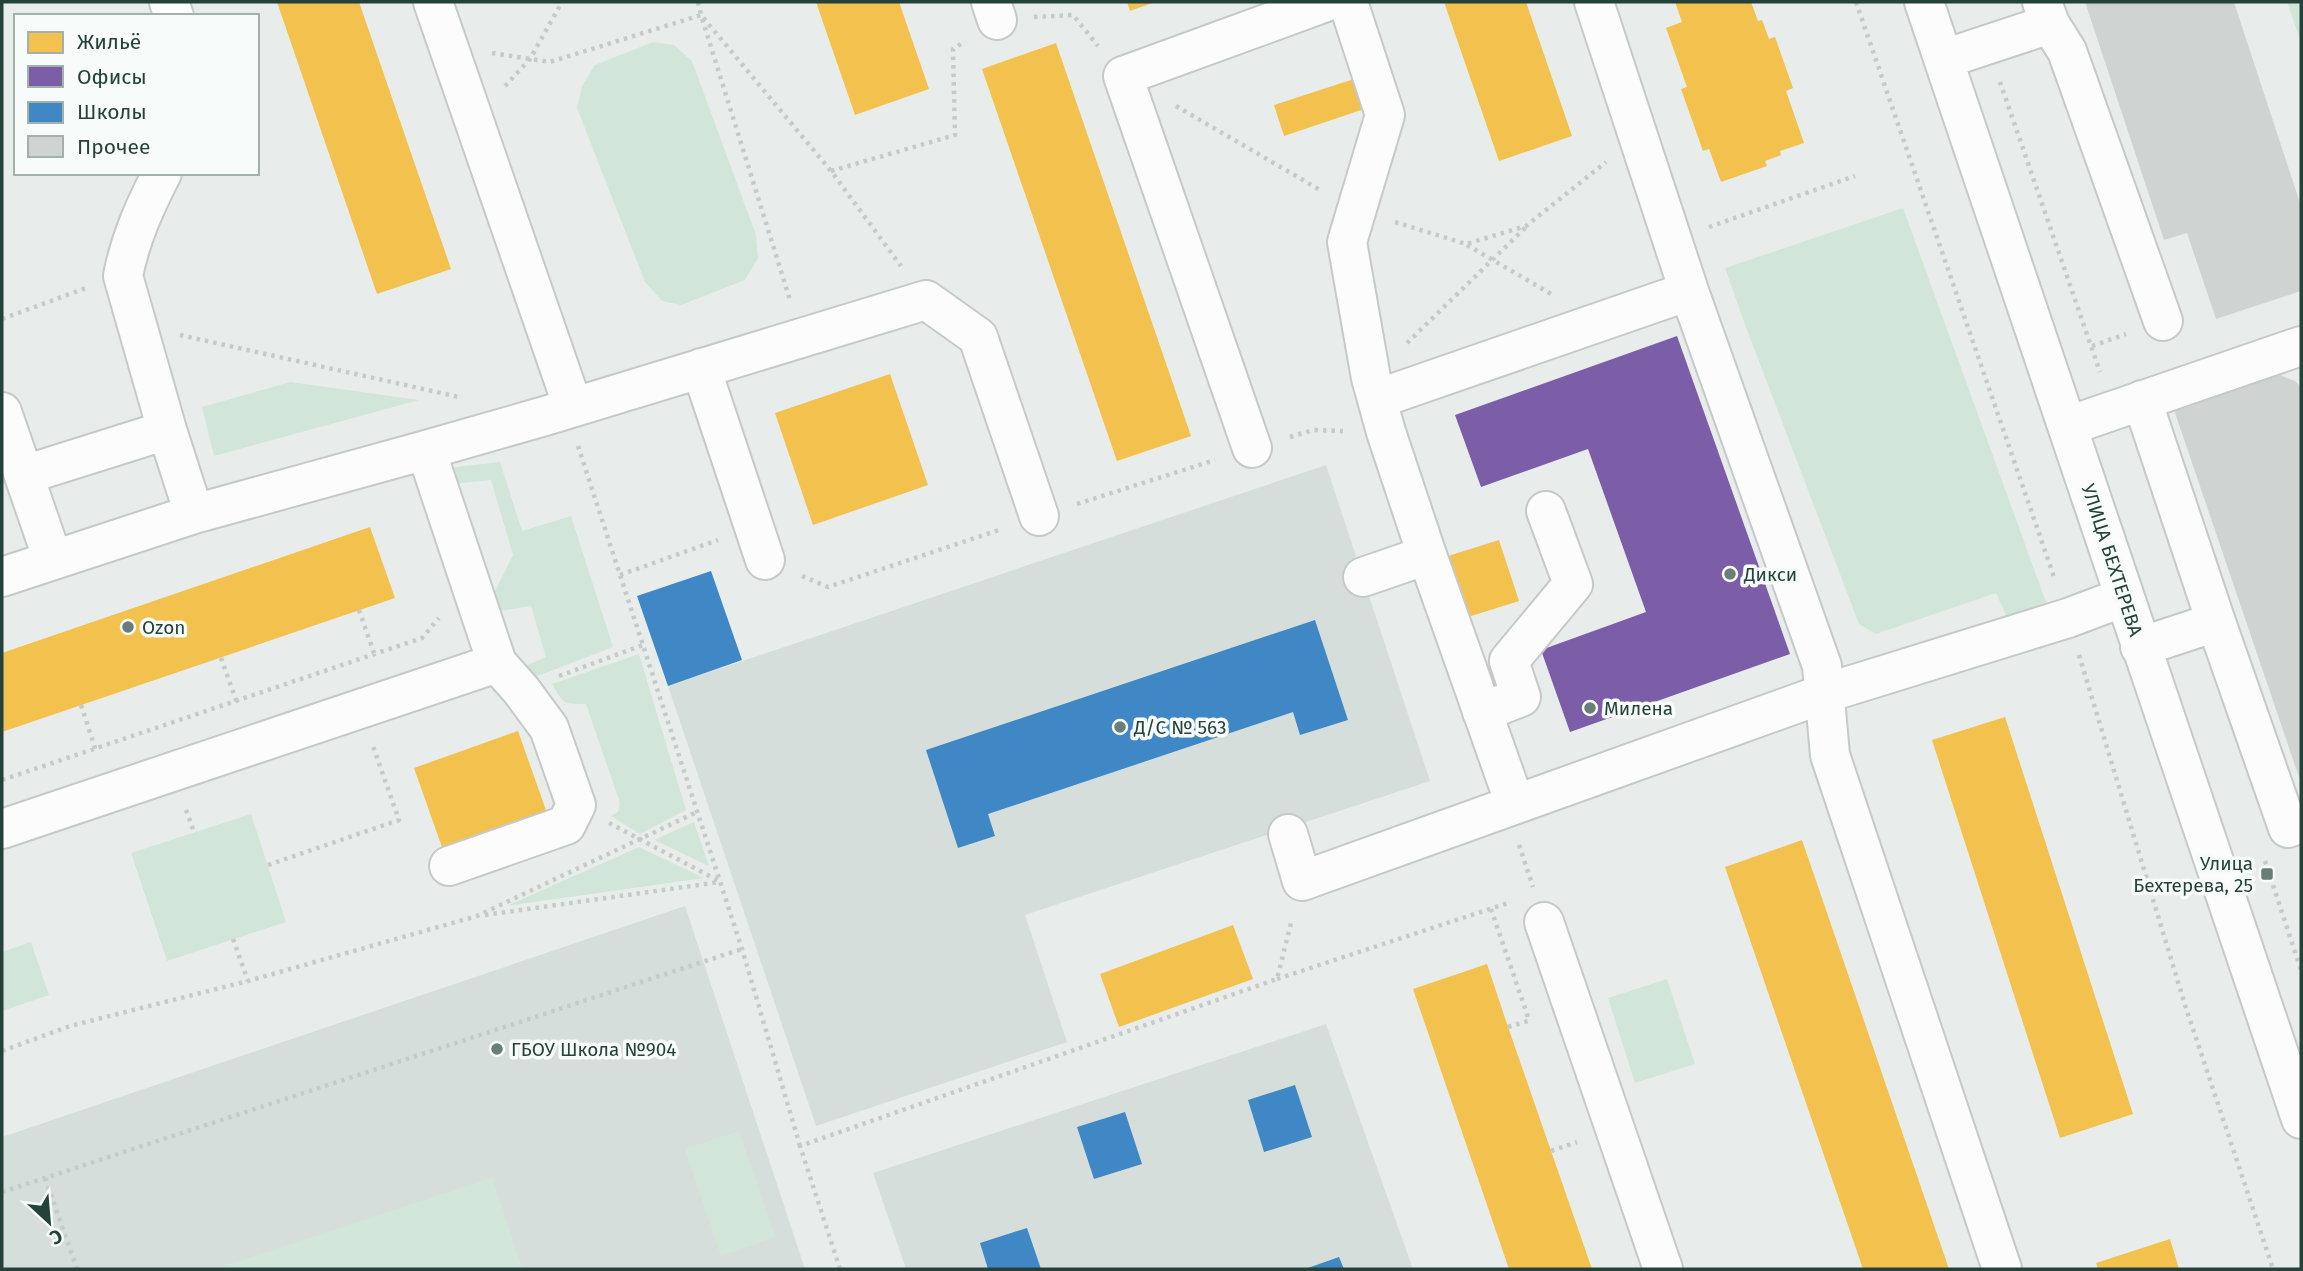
<svg xmlns="http://www.w3.org/2000/svg" width="2303" height="1271" viewBox="0 0 2303 1271" font-family="'Fira Sans',sans-serif">
  <style>
    .built { fill: #d6dedb }
    .green { fill: #d1e6d8 }
    .homes { fill: #f2c14e }
    .offices { fill: #7b5ea7 }
    .schools { fill: #3f88c5 }
    .building { fill: #cfd4d2 }
    .lines { fill: none; stroke-linecap: round; stroke-linejoin: round }
    .minor-casing { stroke: #c5cac8; stroke-width: 42 }
    .path { stroke: #c3ccca; stroke-width: 4.5; stroke-dasharray: 3.5 5; stroke-linecap: butt }
    .minor { stroke: #fcfcfc; stroke-width: 38 }
    .poi-dot { fill: #697e78; stroke: #f7fbf9; stroke-width: 2.5 }
    .labels { text-anchor: middle; dominant-baseline: central; stroke-width: 7; stroke-linejoin: round; paint-order: stroke }
    .street-label { font-size: 19px; fill: #24423a; stroke: #f7fbf9 }
    .poi-label { font-size: 19px; fill: #24423a; stroke: #f7fbf9; text-anchor: start }
  </style>
  <rect width="100%" height="100%" fill="#e8edeb"/>
  <path class="built" d="M1326 465 1430 781 1025 915 1067 1042 816 1126 668 686Z
    M685 906 805 1269H2V1137Z
    M1326 1024 1413 1269H906L873 1173Z"/>
  <path class="green" d="M2287 2H2301V42Z
    M653 42 674 45 692 61 756 235 758 258 745 280 681 305 662 301 645 282 577 108 582 86 595 65Z
    M1903 208 2050 613 2010 624 1996 593 1876 634 1859 624 1744 322 1725 268Z
    M290 382 419 400 214 456 202 407Z
    M500 462 522 531 571 516 613 647 530 679 523 667 546 657 531 606 500 611 494 593 513 555 491 480 450 484 448 468Z
    M639 654 686 810 640 834 611 816 618 812 620 803 586 704C564 705 562 702 552 684Z
    M251 814 286 922 167 961 131 853Z
    M694 822 709 866 654 840Z
    M639 847 704 878 507 906Z
    M31 942 49 995 2 1011V952Z
    M1667 979 1695 1064 1635 1083 1608 998Z
    M739 1131 775 1237 721 1256 685 1149Z
    M492 1178 522 1269H215Z"/>
  <path class="homes" d="M277 2H359L451 269 377 294Z
    M816 2H899L929 89 855 115Z
    M1127 2H1155L1130 11Z
    M1444 2H1526L1572 136 1499 161Z
    M1675 2H1751L1758 21 1762 20 1769 39 1775 37 1793 88 1786 91 1804 143 1780 151 1781 155 1765 161 1767 166 1721 182 1709 149 1703 151 1681 89 1687 87 1666 28 1682 22Z
    M1056 43 1191 436 1117 461 982 69Z
    M1354 79 1364 109 1284 136 1274 105Z
    M890 374 928 485 813 525 775 413Z
    M370 527 395 598 2 732V653Z
    M1499 540 1519 601 1468 617 1448 556Z
    M2005 717 2133 1114 2060 1138 1932 740Z
    M518 731 547 813 443 850 414 768Z
    M1802 840 1825 907 1949 1269H1863L1725 867Z
    M1233 925 1253 979 1119 1027 1100 974Z
    M1487 964 1508 1027 1592 1269H1509L1413 989Z
    M2170 1239 2179 1269H2098L2096 1263Z"/>
  <path class="offices" d="M1677 336 1790 654 1570 732 1541 650 1646 612 1588 449 1481 487 1455 415Z"/>
  <path class="schools" d="M711 571 742 660 668 686 637 596Z
    M1315 620 1348 720 1300 735 1293 712 988 814 995 836 958 848 926 750Z
    M1295 1085 1312 1137 1264 1152 1248 1100Z
    M1125 1112 1142 1164 1094 1179 1077 1127Z
    M1027 1228 1041 1269H988L980 1243Z
    M1339 1257 1344 1269H1305Z"/>
  <path class="building" d="M2085 2H2234L2301 206V291L2216 319 2187 233 2164 240Z
    M2277 374 2295 381 2301 387V783L2172 404Z"/>
  <g class="lines">
    <defs>
      <path id="minor" d="M169 2 174 16
        M433 2 573 407
        M991 2 997 20
        M1348 2 1385 115 1347 242 1371 378 1386 432 1427 555 1515 804
        M1594 2 1689 291
        M1924 2 2301 1119
        M2042 2 2050 24 2067 51 2163 321
        M1944 59 2050 24
        M162 173C145 206 130 239 123 276L167 430 194 514
        M701 368 765 560
        M1377 399 1689 291 1822 666 1830 755 2002 1269
        M2142 400 2216 622 2288 828 2301 823
        M2 412 53 560
        M2068 426 2301 346
        M1252 448 1123 76 1326 2
        M426 450 545 416 926 300 978 337 1039 516
        M24 475 167 430
        M2 577 194 514 426 450 497 663 2 829
        M1363 577 1427 555
        M2140 647 2216 622
        M1482 712 1521 697 1509 661 1573 584 1546 511
        M1288 834 1302 881 1826 693 2068 618 2124 597
        M449 866 566 825 576 805 549 728 521 690 497 663
        M1544 922 1663 1269"/>
    </defs>
    <use href="#minor" class="minor-casing"/>
    <path class="path" d="M698 2 701 15 831 171 901 266
      M1856 2 2055 580
      M1034 17 1073 15 1098 46
      M492 53 550 62 701 15 790 300
      M2000 82 2100 372
      M505 86 530 59 562 2
      M1176 106 1320 190
      M831 171 955 135 953 49 965 41
      M1395 222 1466 244 1526 226 1606 162
      M1709 227 1855 176
      M1467 245 1553 295
      M2 319 86 288
      M180 335 459 397
      M1407 343 1526 227
      M2092 346 2126 334
      M1290 437 1313 430 1343 431
      M578 446 742 949 800 1146
      M1077 504 1215 460
      M620 575 718 540
      M802 576 828 587 1002 529
      M359 610 375 656
      M2079 655 2185 1005 2273 1269
      M221 658 237 703
      M559 676 643 645
      M81 705 96 751
      M2 780 422 638 439 618
      M186 810 194 832
      M609 823 719 881
      M1519 845 1533 887
      M2265 861 2301 970
      M268 865 399 820 373 746
      M1491 909 1529 1020
      M485 915 720 882
      M233 939 248 981
      M1277 979 1508 903
      M1508 1027 1531 1020
      M2 1051 70 1026 248 981 477 916 697 812
      M1551 1151 1577 1142
      M45 1178 77 1269
      M2 1192 742 949
      M840 1269 800 1146 1277 979 1292 919"/>
    <use href="#minor" class="minor"/>
  </g>
  <g class="poi-dot">
    <circle cx="1730" cy="574" r="7"/>
    <circle cx="128" cy="627" r="7"/>
    <circle cx="1590" cy="708" r="7"/>
    <circle cx="1120" cy="727" r="7"/>
    <rect x="2260" y="867" width="14" height="14" rx="3.5"/>
    <circle cx="497" cy="1049" r="7"/>
  </g>
  <g class="labels">
    <g class="street-label">
      <text transform="translate(2112 560) rotate(72)">УЛИЦА БЕХТЕРЕВА</text>
    </g>
    <g class="poi-label">
      <text x="1744" y="574">Дикси</text>
      <text x="142" y="627">Ozon</text>
      <text x="1604" y="708">Милена</text>
      <text x="1134" y="727">Д/C № 563</text>
      <text x="2253" y="863" text-anchor="end">Улица<tspan x="2253" dy="22">Бехтерева, 25</tspan></text>
      <text x="511" y="1049">ГБОУ Школа №904</text>
    </g>
  </g>
  <rect width="2303" height="1271" fill="none" stroke="#24423a" stroke-width="7"/>
  <rect x="14" y="14" width="245" height="161" fill="#f7fbf9" stroke="#a3b1ad" stroke-width="2"/>
  <rect x="28" y="32" width="35" height="21" fill="#f2c14e" stroke="#a3b1ad" stroke-width="2"/>
  <text x="77" y="49" font-size="21" fill="#24423a">Жильё</text>
  <rect x="28" y="66" width="35" height="21" fill="#7b5ea7" stroke="#a3b1ad" stroke-width="2"/>
  <text x="77" y="84" font-size="21" fill="#24423a">Офисы</text>
  <rect x="28" y="102" width="35" height="21" fill="#3f88c5" stroke="#a3b1ad" stroke-width="2"/>
  <text x="77" y="119" font-size="21" fill="#24423a">Школы</text>
  <rect x="28" y="136" width="35" height="21" fill="#cfd4d2" stroke="#a3b1ad" stroke-width="2"/>
  <text x="77" y="154" font-size="21" fill="#24423a">Прочее</text>
  <g transform="translate(49 1222) rotate(154)" stroke="#f7fbf9" stroke-width="5" paint-order="stroke">
  <path d="M0-5L12 26L0 18L-12 26Z" fill="#24423a"/>
  <text y="-10" font-size="19" font-weight="bold" text-anchor="middle" fill="#24423a">С</text>
  </g>
</svg>
